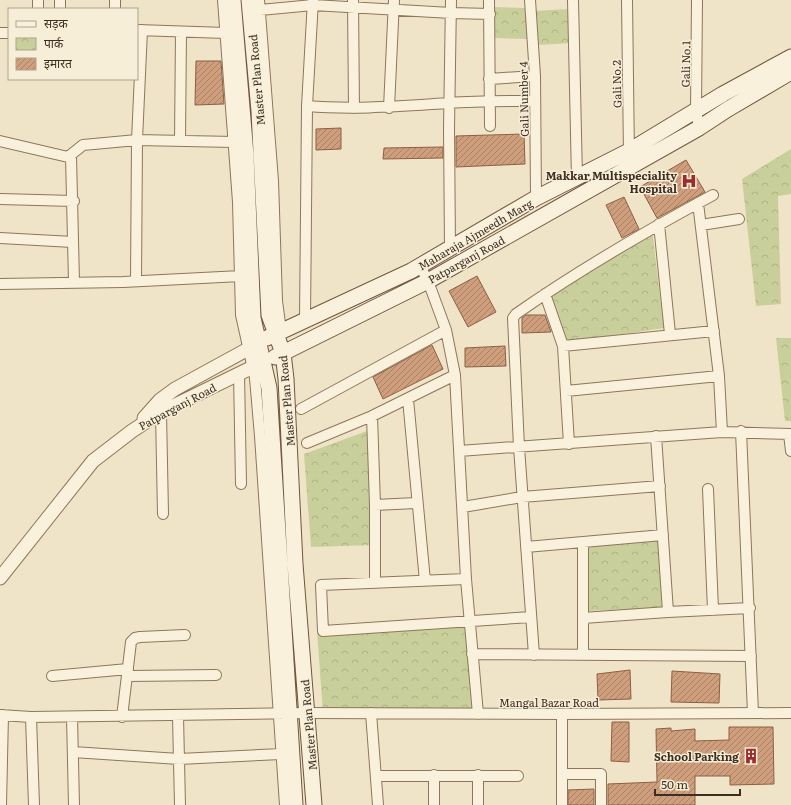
<svg xmlns="http://www.w3.org/2000/svg" width="791" height="805" viewBox="0 0 791 805" font-family="Literata,'Noto Sans Devanagari',serif">
  <style>
    .park { fill: url(#park-crowns) }
    .building { fill: url(#building-hatch); stroke: #8d5f41 }
    .lines { fill: none; stroke-linecap: round; stroke-linejoin: round }
    .minor-casing { stroke: #8d765c; stroke-width: 12 }
    .tertiary-casing { stroke: #8d765c; stroke-width: 15 }
    .secondary-casing { stroke: #6f573f; stroke-width: 17 }
    .minor { stroke: #faf1dc; stroke-width: 10 }
    .tertiary { stroke: #faf1dc; stroke-width: 13 }
    .secondary { stroke: #faf1dc; stroke-width: 15 }
    .labels { text-anchor: middle; dominant-baseline: central; stroke-width: 3; stroke-linejoin: round; paint-order: stroke }
    .street-label { font-size: 11px; fill: #3d2e20; stroke: #f7eed8 }
    .poi-label { font-size: 11px; font-weight: bold; fill: #3d2e20; stroke: #f7eed8; text-anchor: end }
  </style>
  <defs>
    <pattern id="park-crowns" width="20" height="18" patternUnits="userSpaceOnUse"><rect width="20" height="18" fill="#c9cf9b"/><path d="M2 6a3 3 0 1 1 6 0M12 15a3 3 0 1 1 6 0" fill="none" stroke="#aeb285"/></pattern>
    <pattern id="building-hatch" width="6" height="6" patternUnits="userSpaceOnUse"><rect width="6" height="6" fill="#cf9f7d"/><path d="M-1 1l2-2M0 6l6-6M5 7l2-2" fill="none" stroke="#a98266"/></pattern>
  </defs>
  <rect width="100%" height="100%" fill="#f0e4c8"/>
  <path class="park" d="M494 7 526 8 528 39 494 38Z
    M569 9 571 43 537 45 535 11Z
    M791 149V194L778 196 781 304 756 306 742 179Z
    M652 230 664 328 564 343 547 289Z
    M776 338H791V421H785Z
    M367 431 377 545 311 547 304 454Z
    M659 540 664 608 587 611V546Z
    M470 620 478 714 323 713 317 631Z"/>
  <path class="building" d="M196 61H221L224 104 195 105Z
    M341 128V149L316 150V129Z
    M524 134 525 164 456 167V136Z
    M443 147V158L383 159 384 148Z
    M686 160 705 192 657 218 640 187Z
    M624 197 639 229 622 238 606 205Z
    M477 276 496 312 468 327 449 291Z
    M526 315H545L551 332 522 333V318Z
    M432 345 443 369 383 399 373 377Z
    M505 346 506 366 465 367V348Z
    M630 670 631 699 598 700 597 674Z
    M672 671 720 674 719 703 671 702Z
    M612 722H629V762L611 761Z
    M729 727H773L774 784 730 785V776H695V805H608V784L657 782 656 729 671 728V731L695 729V741L729 740Z
    M594 789V805H568V790Z"/>
  <g class="lines">
    <defs>
      <path id="minor" d="M38 0V9
        M223 0 238 202 241 315 255 378 260 436 285 805
        M259 0 273 181 277 301 281 331
        M353 0 354 108
        M489 0 490 126
        M530 0 535 76 536 198
        M573 0 577 178
        M627 0 629 156
        M697 0 696 110 699 128
        M60 9V0
        M115 9V0
        M260 10 313 5 451 13 490 14
        M137 30 226 33
        M0 33H9
        M489 79 535 76
        M307 106 313 0
        M389 108 394 0
        M0 141 68 157 83 145 137 140 234 142
        M180 141 181 32
        M71 156 74 282
        M0 199 74 201
        M698 203 719 376 722 432
        M659 224 670 334
        M701 225 739 219
        M0 238 73 242
        M450 248 449 129 451 0
        M420 266 428 281 446 330 455 375 466 579 478 714
        M136 281 137 140 142 30
        M0 284 123 282 241 276
        M545 294 563 346 569 444
        M305 320 307 106C355 110 401 106 449 103 477 101 506 101 535 101
        M563 346 714 331
        M239 373 241 484
        M566 391 719 376
        M408 399 425 581
        M301 409 446 330
        M161 412 163 514
        M372 416 375 505V583
        M741 431 753 713
        M789 434 791 451
        M307 443 372 416 455 375
        M459 451 722 432 791 434
        M708 489 713 610
        M375 505 416 503
        M463 507 522 497 660 486
        M583 542V655
        M526 547 663 535
        M466 579 321 585 323 631 531 617
        M668 612 750 608
        M583 618 668 612 656 436
        M472 654 751 656
        M534 655 519 447 513 318 516 314C579 270 646 231 713 195
        M52 676 128 669
        M127 676 216 675
        M371 713 378 805
        M0 715 31 717 307 713 562 714 791 713
        M178 716 180 805
        M31 717 34 805
        M72 717 74 805
        M122 717 131 642 135 638 140 637 185 635
        M73 752 179 759 281 754
        M562 774H601V805
        M376 776H518
        M1 805 3 715
        M434 805V775
        M478 805V775
        M562 805V714"/>
      <path id="tertiary" d="M144 418 160 400 175 389 259 343
        M0 578 93 461 132 431 161 412 263 362"/>
      <path id="secondary" d="M233 0 246 155 253 318 269 388 295 805
        M249 0 259 111 269 315 283 353 286 379 295 564 314 805
        M267 338 411 271 536 198 629 151 723 94 791 57
        M275 357 428 281 699 128 728 109 791 72"/>
    </defs>
    <use href="#minor" class="minor-casing"/>
    <use href="#tertiary" class="tertiary-casing"/>
    <use href="#secondary" class="secondary-casing"/>
    <use href="#minor" class="minor"/>
    <use href="#tertiary" class="tertiary"/>
    <use href="#secondary" class="secondary"/>
  </g>
  <defs>
    <symbol id="hospital-bare" viewBox="-9 -9 18 18"><path d="M-5-5h3v3.5h4V-5h3V5h-3V1.5h-4V5h-3Z" fill="#9e2a2b" stroke="#f7eed8" stroke-width="2.5" paint-order="stroke"/></symbol>
    <symbol id="building-bare" viewBox="-9 -9 18 18"><path d="M-4-6H4V6H1V3H-1V6H-4ZM-2.5-4.3h1.7v1.8h-1.7ZM.8-4.3h1.7v1.8H.8ZM-2.5-1h1.7V.8h-1.7ZM.8-1h1.7V.8H.8Z" fill="#9e2a2b" stroke="#f7eed8" stroke-width="2.5" paint-order="stroke"/></symbol>
  </defs>
  <g fill-rule="evenodd">
    <use href="#hospital-bare" x="678" y="170" width="22" height="22"/>
    <use href="#building-bare" x="740" y="745" width="22" height="22"/>
  </g>
  <g class="labels">
    <g class="street-label">
      <text transform="translate(685 64) rotate(-89)">Gali No.1</text>
      <text transform="translate(256 80) rotate(-95)">Master Plan Road</text>
      <text transform="translate(616 84) rotate(-91)">Gali No.2</text>
      <text transform="translate(523 99) rotate(-91)">Gali Number 4</text>
      <text transform="translate(475 234) rotate(-30)">Maharaja Ajmeedh Marg</text>
      <text transform="translate(466 259) rotate(-29)">Patparganj Road</text>
      <text transform="translate(286 401) rotate(-95)">Master Plan Road</text>
      <text transform="translate(177 406) rotate(-28)">Patparganj Road</text>
      <text x="549" y="702">Mangal Bazar Road</text>
      <text transform="translate(308 725) rotate(-95)">Master Plan Road</text>
    </g>
    <g class="poi-label">
      <text x="677" y="175">Makkar Multispeciality<tspan x="677" dy="13">Hospital</tspan></text>
      <text x="739" y="756">School Parking</text>
    </g>
  </g>
  <rect x="8" y="8" width="130" height="72" fill="#f7eed8" stroke="#ada18e"/>
  <rect x="16" y="21" width="20" height="6" fill="#faf1dc" stroke="#ada18e"/>
  <text x="44" y="28" font-size="12" fill="#3d2e20">सड़क</text>
  <rect x="16" y="38" width="20" height="12" fill="url(#park-crowns)" stroke="#ada18e"/>
  <text x="44" y="48" font-size="12" fill="#3d2e20">पार्क</text>
  <rect x="16" y="58" width="20" height="12" fill="url(#building-hatch)" stroke="#ada18e"/>
  <text x="44" y="68" font-size="12" fill="#3d2e20">इमारत</text>
  <path d="M655 789v6h85v-6" fill="none" stroke="#3d2e20" stroke-width="2"/>
  <text x="661" y="789" font-size="12" fill="#3d2e20" stroke="#f7eed8" stroke-width="3" paint-order="stroke">50 m</text>
</svg>
